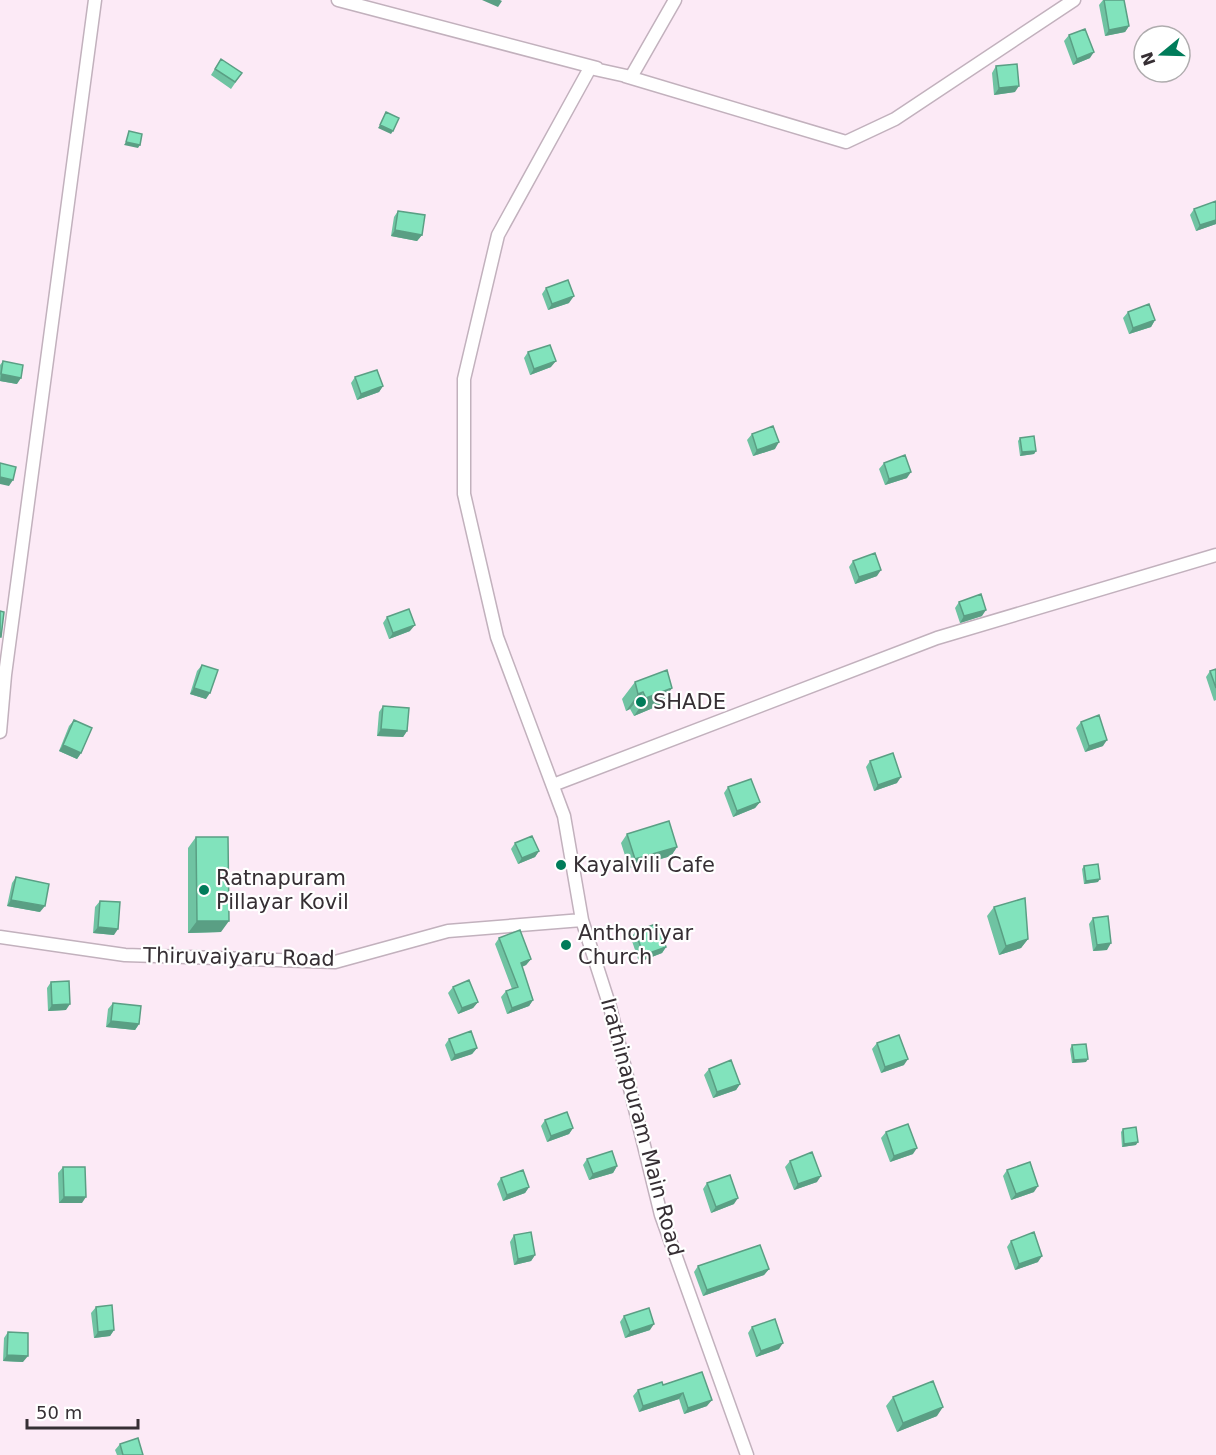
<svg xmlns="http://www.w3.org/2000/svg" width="1216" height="1455" viewBox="0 0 1216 1455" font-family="'DejaVu Sans',sans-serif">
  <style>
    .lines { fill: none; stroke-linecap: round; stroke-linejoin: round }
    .street-casing { stroke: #c2b1bd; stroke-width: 15 }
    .street { stroke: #fff; stroke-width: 12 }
    .wall { fill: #6fc3a2 }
    .shaded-wall { fill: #5a9f84 }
    .building { fill: #81e3bc; stroke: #5a9f84; stroke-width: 1.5 }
    .poi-dot { fill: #007c5a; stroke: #fff; stroke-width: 2 }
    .labels { text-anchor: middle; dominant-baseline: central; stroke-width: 4.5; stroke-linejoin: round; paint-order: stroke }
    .poi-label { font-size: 21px; fill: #362f34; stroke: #fff; text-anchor: start }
    .street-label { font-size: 21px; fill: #362f34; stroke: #fff }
  </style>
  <rect width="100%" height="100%" fill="#fceaf6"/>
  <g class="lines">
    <defs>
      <path id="street" d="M338 0 597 68
        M675 0 631 77 590 68 498 235 464 379V494L497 637 564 816 582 920 610 1007 661 1215 747 1455
        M625 76 846 142 895 119 1074 0
        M0 732 5 675 95 0
        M553 785 937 638 1216 555
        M0 937 125 955 335 962 448 931 582 920"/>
    </defs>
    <use href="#street" class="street-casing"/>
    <use href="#street" class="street"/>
  </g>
  <path class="wall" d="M1103 0H1124L1129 26 1125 32 1105 36 1099 5Z
    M1069 35 1090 58 1073 65 1064 41Z
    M221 59 242 73 231 89 211 75Z
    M996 66 1015 92 994 95 992 73Z
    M1216 201V224L1196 231 1190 215 1194 209Z
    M398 211 422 235 417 241 391 236 394 217Z
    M546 288 569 303 548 310 542 294Z
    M1128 312 1155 320 1151 327 1129 334 1123 318Z
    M528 352 551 367 530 375 524 358Z
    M3 361 17 384 0 381V365Z
    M355 377 383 386 379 392 357 400 351 383Z
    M752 434 775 449 753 456 747 440Z
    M1020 438 1036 451 1034 454 1020 456 1018 441Z
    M884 463 907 478 885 485 879 469Z
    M853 561 877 576 855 584 849 567Z
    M959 602 982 616 960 623 955 608Z
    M387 617 410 631 389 639 383 623Z
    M202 665 206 699 190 694 197 671Z
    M1216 669V700L1214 701 1206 677 1210 671Z
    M635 682 672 688 660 705 634 716 630 709 626 711 622 699Z
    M383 706 407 731 403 737 377 736 379 712Z
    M74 720 81 753 77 759 59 751 69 726Z
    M1081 722 1103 746 1085 752 1076 728Z
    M870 761 897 783 874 791 866 767Z
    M728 787 760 802 755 808 733 817 724 793Z
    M627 834 677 847 671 856 629 868 621 843Z
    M196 837 221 932 188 933V848Z
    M515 843 539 851 535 857 518 864 511 849Z
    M1084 866 1098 882 1084 884 1082 869Z
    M16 877 40 912 7 906 12 883Z
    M100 901 114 935 93 933 95 907Z
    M994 907 1028 939 1021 948 999 955 987 916Z
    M1093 918 1107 950 1093 951 1089 924Z
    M635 932 666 947 662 953 639 962 631 938Z
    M499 938 531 959 526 965 522 967 533 1000 529 1006 507 1014 501 997 506 991 512 989 495 944Z
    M51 982 66 1010 48 1011 47 988Z
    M453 987 478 1002 473 1008 458 1014 448 993Z
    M113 1003 139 1024 135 1030 106 1027 108 1009Z
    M449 1039 477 1048 472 1054 451 1061 445 1045Z
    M877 1043 904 1065 881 1073 872 1049Z
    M1072 1045 1086 1062 1072 1063 1070 1049Z
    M709 1069 740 1084 736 1090 713 1098 704 1075Z
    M545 1120 573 1128 569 1134 547 1142 541 1126Z
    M1123 1129 1136 1145 1122 1147 1121 1132Z
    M886 1132 913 1154 890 1162 881 1138Z
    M587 1159 617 1166 613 1173 589 1180 583 1165Z
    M790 1161 817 1182 794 1190 785 1167Z
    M63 1167 82 1203H59L58 1173Z
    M1007 1170 1034 1192 1011 1200 1003 1176Z
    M501 1178 529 1187 525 1193 503 1201 497 1184Z
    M707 1183 734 1204 711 1213 703 1189Z
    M514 1235 535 1255 531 1261 514 1265 510 1242Z
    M1011 1241 1038 1262 1015 1270 1007 1247Z
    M698 1266 769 1269 764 1275 703 1296 694 1272Z
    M96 1307 114 1330 110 1336 94 1338 91 1313Z
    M624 1316 650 1330 625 1338 620 1322Z
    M752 1327 779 1349 756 1357 748 1333Z
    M8 1332 23 1362 3 1361 4 1338Z
    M702 1372 707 1406 684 1414 679 1399 639 1412 633 1396 638 1390 663 1385Z
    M893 1397 937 1416 897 1432 886 1406Z
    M120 1444 143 1455H117L115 1450Z"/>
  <path class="shaded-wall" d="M482 0H500L502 1 498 7Z
    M1129 26 1125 32 1105 36 1109 30Z
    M1094 52 1090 58 1073 65 1077 59Z
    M1019 86 1015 92 994 95 999 88Z
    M380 125 393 131 391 134 378 128Z
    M126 142 140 145 138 148 124 145Z
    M1216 220V224L1196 231 1200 225Z
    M395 230 422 235 417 241 391 236Z
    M574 296 569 303 548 310 552 304Z
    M1155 320 1151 327 1129 334 1133 328Z
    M556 361 551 367 530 375 534 369Z
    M1 374 21 378 17 384 0 381Z
    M383 386 379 392 357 400 361 394Z
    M779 442 775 449 753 456 757 450Z
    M1036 451 1034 454 1020 456 1022 452Z
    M911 472 907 478 885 485 889 479Z
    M0 477 13 480 9 486 0 484Z
    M881 570 877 576 855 584 859 577Z
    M986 610 982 616 960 623 964 616Z
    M415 625 410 631 389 639 393 633Z
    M194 688 210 693 206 699 190 694Z
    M672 688 660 705 634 716 646 698Z
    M643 692 630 709 626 711 638 694Z
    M381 729 407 731 403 737 377 736Z
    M1107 740 1103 746 1085 752 1089 746Z
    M63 745 81 753 77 759 59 751Z
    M901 777 897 783 874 791 878 785Z
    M760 802 755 808 733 817 737 811Z
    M677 847 671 856 629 868 635 859Z
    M539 851 535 857 518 864 522 858Z
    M1100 879 1098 882 1084 884 1086 881Z
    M11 900 45 906 40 912 7 906Z
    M197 921H229L221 932 188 933Z
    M98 927 118 929 114 935 93 933Z
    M1028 939 1021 948 999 955 1006 946Z
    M1111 943 1107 950 1093 951 1097 945Z
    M666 947 662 953 639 962 644 955Z
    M531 959 526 965 516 969 521 963Z
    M533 1000 529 1006 507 1014 512 1008Z
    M478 1002 473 1008 458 1014 462 1008Z
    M70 1004 66 1010 48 1011 52 1005Z
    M111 1021 139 1024 135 1030 106 1027Z
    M477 1048 472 1054 451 1061 455 1055Z
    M908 1059 904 1065 881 1073 885 1067Z
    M1088 1059 1086 1062 1072 1063 1074 1060Z
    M740 1084 736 1090 713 1098 717 1092Z
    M573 1128 569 1134 547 1142 551 1136Z
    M1138 1142 1136 1145 1122 1147 1124 1144Z
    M917 1148 913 1154 890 1162 894 1156Z
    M617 1166 613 1173 589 1180 593 1174Z
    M821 1176 817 1182 794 1190 798 1184Z
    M1038 1186 1034 1192 1011 1200 1016 1194Z
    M529 1187 525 1193 503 1201 507 1195Z
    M64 1197H86L82 1203H59Z
    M738 1198 734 1204 711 1213 716 1207Z
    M535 1255 531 1261 514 1265 518 1259Z
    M1042 1256 1038 1262 1015 1270 1019 1264Z
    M769 1269 764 1275 703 1296 707 1290Z
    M654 1324 650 1330 625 1338 630 1332Z
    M114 1330 110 1336 94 1338 98 1332Z
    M783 1343 779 1349 756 1357 761 1351Z
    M7 1355 28 1356 23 1362 3 1361Z
    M683 1393 679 1399 639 1412 643 1406Z
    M712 1400 707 1406 684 1414 688 1408Z
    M943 1407 937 1416 897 1432 903 1423Z"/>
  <path class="building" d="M1104 0H1124L1129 26 1109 30Z
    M1085 29 1094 52 1077 59 1069 35Z
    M221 59 242 73 235 82 215 69Z
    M1017 64 1019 86 999 88 996 66Z
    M386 112 399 118 393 131 380 125Z
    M129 131 142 134 140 145 126 142Z
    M1216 201V220L1200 225 1194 209Z
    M398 211 425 215 422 235 395 230Z
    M568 280 574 296 552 304 546 288Z
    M1149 304 1155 320 1133 328 1128 312Z
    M550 345 556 361 534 369 528 352Z
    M3 361 23 365 21 378 1 374Z
    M377 370 383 386 361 394 355 377Z
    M773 426 779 442 757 450 752 434Z
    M1034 436 1036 451 1022 452 1020 438Z
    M905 455 911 472 889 479 884 463Z
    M0 463 16 467 13 480 0 477Z
    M875 553 881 570 859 577 853 561Z
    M981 594 986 610 964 616 959 602Z
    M409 609 415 625 393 633 387 617Z
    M0 611 4 612 1 637H0Z
    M202 665 218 670 210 693 194 688Z
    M1216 669V688L1210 671Z
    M667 670 672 688 646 698 643 692 638 694 635 682Z
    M383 706 409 708 407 731 381 729Z
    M1099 715 1107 740 1089 746 1081 722Z
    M74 720 92 728 81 753 63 745Z
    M893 753 901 777 878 785 870 761Z
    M751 779 760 802 737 811 728 787Z
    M669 821 677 847 635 859 627 834Z
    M532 836 539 851 522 858 515 843Z
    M196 837H228L229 921H197Z
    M1098 864 1100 879 1086 881 1084 866Z
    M16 877 49 884 45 906 11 900Z
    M1025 898 1028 939 1006 946 994 907Z
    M100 901 120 902 118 929 98 927Z
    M1108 916 1111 943 1097 945 1093 918Z
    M658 923 666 947 644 955 635 932Z
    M520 930 531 959 521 963 533 1000 512 1008 506 991 518 987 499 938Z
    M469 980 478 1002 462 1008 453 987Z
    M69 981 70 1004 52 1005 51 982Z
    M113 1003 141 1006 139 1024 111 1021Z
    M471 1031 477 1048 455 1055 449 1039Z
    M899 1035 908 1059 885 1067 877 1043Z
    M1086 1044 1088 1059 1074 1060 1072 1045Z
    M731 1060 740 1084 717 1092 709 1069Z
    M567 1112 573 1128 551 1136 545 1120Z
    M908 1124 917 1148 894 1156 886 1132Z
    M1136 1127 1138 1142 1124 1144 1123 1129Z
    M612 1151 617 1166 593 1174 587 1159Z
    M812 1152 821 1176 798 1184 790 1161Z
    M1030 1162 1038 1186 1016 1194 1007 1170Z
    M63 1167H85L86 1197H64Z
    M523 1170 529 1187 507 1195 501 1178Z
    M730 1175 738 1198 716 1207 707 1183Z
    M531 1232 535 1255 518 1259 514 1235Z
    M1034 1232 1042 1256 1019 1264 1011 1241Z
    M760 1245 769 1269 707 1290 698 1266Z
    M112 1305 114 1330 98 1332 96 1307Z
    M649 1308 654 1324 630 1332 624 1316Z
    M775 1319 783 1343 761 1351 752 1327Z
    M8 1332 28 1333V1356L7 1355Z
    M702 1372 712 1400 688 1408 683 1393 643 1406 638 1390 662 1382 663 1385Z
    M933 1381 943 1407 903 1423 893 1397Z
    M138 1438 143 1455H123L120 1444Z"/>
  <g class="poi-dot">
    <circle cx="641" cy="702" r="6"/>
    <circle cx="561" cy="865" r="6"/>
    <circle cx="204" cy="890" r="6"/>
    <circle cx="566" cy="945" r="6"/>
  </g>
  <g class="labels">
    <g class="poi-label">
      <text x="653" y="702">SHADE</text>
      <text x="573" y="865">Kayalvili Cafe</text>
      <text x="216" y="878">Ratnapuram<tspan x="216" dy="24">Pillayar Kovil</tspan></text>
      <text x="578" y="933">Anthoniyar<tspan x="578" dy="24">Church</tspan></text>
    </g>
    <g class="street-label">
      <text transform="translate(239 957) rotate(1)">Thiruvaiyaru Road</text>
      <text transform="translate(642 1127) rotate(75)">Irathinapuram Main Road</text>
    </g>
  </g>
  <g transform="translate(1162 54) rotate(251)"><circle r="28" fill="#ffffff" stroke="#afacae" stroke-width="1.5"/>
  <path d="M0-4.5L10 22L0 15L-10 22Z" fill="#007c5a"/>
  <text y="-9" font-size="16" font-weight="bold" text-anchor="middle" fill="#362f34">N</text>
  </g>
  <path d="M27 1419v9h111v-9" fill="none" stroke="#362f34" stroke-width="3"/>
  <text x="36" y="1419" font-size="18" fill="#362f34" stroke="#ffffff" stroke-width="4.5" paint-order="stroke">50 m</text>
</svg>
